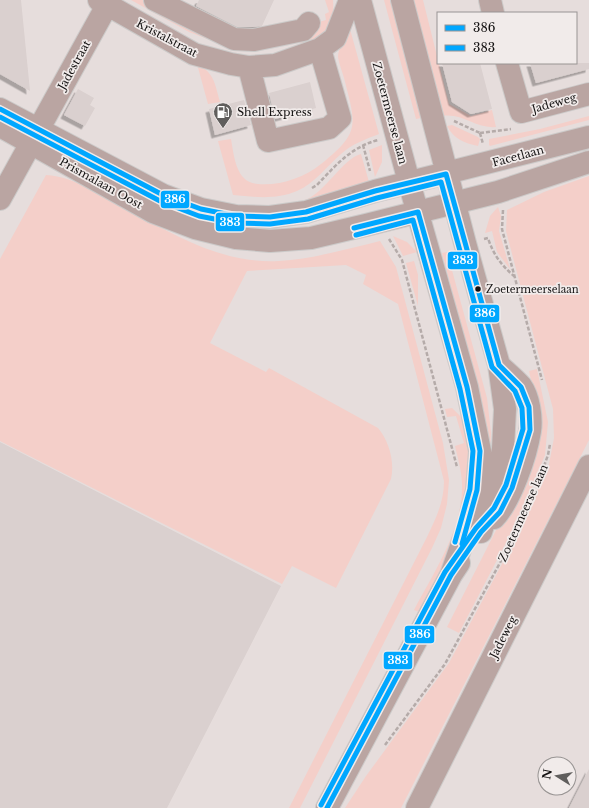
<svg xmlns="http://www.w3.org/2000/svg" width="589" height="808" viewBox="0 0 589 808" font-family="'Libre Baskerville',serif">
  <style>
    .built { fill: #e6dddc; fill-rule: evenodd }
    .green { fill: #f4cfc9 }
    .building { fill: #dad0cf; filter: url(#shadow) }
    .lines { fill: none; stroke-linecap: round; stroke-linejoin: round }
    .minor-casing { stroke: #cccac9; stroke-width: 24 }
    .path { stroke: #b5aba9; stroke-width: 2.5; stroke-dasharray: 4 2; stroke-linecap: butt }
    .minor { stroke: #baa5a2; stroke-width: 22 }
    .bus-1-casing { stroke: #f1ebea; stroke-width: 8 }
    .bus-2-casing { stroke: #f1ebea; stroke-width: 8 }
    .bus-1 { stroke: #00a7ff; stroke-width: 5 }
    .bus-2 { stroke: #00a7ff; stroke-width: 5 }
    .bus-dot { fill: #131111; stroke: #f1ebea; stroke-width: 1.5 }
    .labels { text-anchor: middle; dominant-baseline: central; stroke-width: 3.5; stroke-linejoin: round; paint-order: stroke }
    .bus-label { font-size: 10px; fill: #131111; stroke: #f1ebea; text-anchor: start }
    .street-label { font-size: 11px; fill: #131111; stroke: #f1ebea }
    .poi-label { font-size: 11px; fill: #131111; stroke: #f1ebea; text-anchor: start }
    .line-badge { stroke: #f1ebea; stroke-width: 1.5 }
    .badge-label { font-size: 11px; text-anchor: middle; font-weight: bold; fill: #fff }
  </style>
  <defs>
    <filter id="shadow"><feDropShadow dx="-3.5" dy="3.5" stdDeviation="0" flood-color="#0004"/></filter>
  </defs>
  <rect width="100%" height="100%" fill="#f0eceb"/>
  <path class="built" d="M0 0H589V808H0ZM438 13H576V63H438ZM545 764H569V788H545Z"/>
  <path class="green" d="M131 0H148L214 39 312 24 326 20 325 14 329 12 325 0H333C335 31 327 34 302 47L300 41 223 45 189 32Z
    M384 0H390L421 118 416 119Z
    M413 0H423L449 104 471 116 492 110 496 127C475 129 464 113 442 116Z
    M350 29 379 134C366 139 352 144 341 154 326 167 315 183 297 191 276 200 254 197 233 195L218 141 231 139C234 156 236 183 258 184 279 186 304 178 321 164 361 132 356 125 344 78 342 71 339 64 338 57 338 48 346 37 350 29Z
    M197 64C215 73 215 85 220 102L208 104Z
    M589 116V120L490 146 489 145V139L540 129Z
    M452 125 478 137 480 139 478 146C464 143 454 139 447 126Z
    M73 135C142 174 222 231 305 200 326 192 342 159 361 154L369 182C355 195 334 197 316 202 213 230 162 193 76 146L69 139Z
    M382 145V162L375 177 369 150Z
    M46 175C76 177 105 197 132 212 178 237 224 264 279 261 313 259 347 249 380 241L396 267 443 443 449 480 447 504 441 528 432 548 300 808H289L427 537C436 518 444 502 444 481L398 304 363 284 366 275 346 265 247 271 210 343 266 372 269 368 378 428C389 441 395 462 391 479L336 588 292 566 282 584 0 441V259Z
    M589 176V440L401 808H345L366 776 449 663 510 549 549 464 554 438 553 409 506 231 507 210 544 192Z
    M498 207 501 216 499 231 510 269 497 252 492 231 485 233 490 216Z
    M393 236 407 242 417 252 403 256Z
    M447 252 487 398 491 433 490 456 472 366 442 253Z
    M414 261 418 275V306L406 263Z
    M537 369 548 422 545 455 522 512 459 633 447 627 522 479 535 398 529 371Z
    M452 408C456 412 461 416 464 421 468 429 468 443 468 451 470 509 447 563 419 612L414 610C434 572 463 529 462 485 462 472 458 459 455 446L464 443 456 416 447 417 445 409Z"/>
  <path class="building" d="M0 0H21L30 91 0 74Z
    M199 0H274L262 26 253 27H237L196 6Z
    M442 63H480L492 109 471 114 452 102Z
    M530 63H589V69L536 83Z
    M310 82 316 108 275 119 269 93Z
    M78 89 94 98 90 105 95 108 85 126 64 115Z
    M244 100 251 125 215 135 209 109Z
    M0 442 281 586 167 808H0Z
    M589 769V808H569Z"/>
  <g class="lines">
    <defs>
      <path id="minor" d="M99 0 194 54 231 64 249 67 275 65 320 49 335 38 350 0
        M155 0 234 39 254 40 303 30 309 23
        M360 0 409 182 467 387 480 451 477 490 468 527 451 575
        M402 0 465 243 499 365 505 409 503 449 494 490 481 532
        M490 0 493 13
        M507 63 521 112 589 94
        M249 67 268 141 329 128 340 118 320 49
        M0 109 163 195 201 209 236 216 270 217 306 212 375 191 589 137
        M0 126 153 212 195 228 236 238 270 241 311 238 366 225 498 192 589 162
        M0 199 110 0
        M494 518C511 500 526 456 530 431 532 418 529 397 521 386 515 379 506 372 499 365
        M327 808 451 575 459 563
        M417 808 589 466"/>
    </defs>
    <use href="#minor" class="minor-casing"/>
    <path class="path" d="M454 121 480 133
      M480 133 483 144
      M480 133 511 129
      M363 145 370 171
      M312 188 317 185C335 166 351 147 378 140
      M503 210 502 229 542 380
      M389 239 402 260 457 467
      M484 239 488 238C493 254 501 265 514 276
      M538 483 548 455 550 444
      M385 745 445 664 508 548 526 509"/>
    <use href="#minor" class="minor"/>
    <defs>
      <path id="bus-1" d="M0 109 163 195 201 209 236 216 270 217 306 212 375 191 446 174 499 365 521 387 529 407 530 430 512 488 500 512 481 532 451 575 327 808
        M354 228 418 212 467 387 480 451 477 490 462 544"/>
      <path id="bus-2" d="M0 117 160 201 199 216 235 223 270 224 308 219 377 198 441 182 492 367 515 391 522 408 523 429 506 485 494 508 476 528 445 572 321 805
        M356 235 413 220 460 389 473 451 470 489 455 542"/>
    </defs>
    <use href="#bus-1" class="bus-1-casing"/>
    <use href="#bus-2" class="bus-2-casing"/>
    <use href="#bus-1" class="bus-1"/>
    <use href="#bus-2" class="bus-2"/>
  </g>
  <defs>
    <symbol id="fuel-pin" viewBox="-11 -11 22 30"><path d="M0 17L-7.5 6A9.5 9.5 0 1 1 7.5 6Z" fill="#605e5d" stroke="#f1ebea"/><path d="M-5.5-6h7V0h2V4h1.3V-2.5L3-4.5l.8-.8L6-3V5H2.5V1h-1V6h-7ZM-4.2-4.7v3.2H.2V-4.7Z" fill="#fff"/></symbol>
  </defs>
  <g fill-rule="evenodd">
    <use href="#fuel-pin" x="212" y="101" width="22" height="30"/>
  </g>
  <circle class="bus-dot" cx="478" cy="289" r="3.5"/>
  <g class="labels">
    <g class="bus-label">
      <text x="486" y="289">Zoetermeerselaan</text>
    </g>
    <g class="street-label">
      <text transform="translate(167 38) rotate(28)">Kristalstraat</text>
      <text transform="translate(74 65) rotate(-61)">Jadestraat</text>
      <text transform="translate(554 103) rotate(-16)">Jadeweg</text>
      <text transform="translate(390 113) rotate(75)">Zoetermeerse laan</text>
      <text transform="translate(518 156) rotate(-15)">Facetlaan</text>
      <text transform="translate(101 183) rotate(29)">Prismalaan Oost</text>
      <text transform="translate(523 513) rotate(-66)">Zoetermeerse laan</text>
      <text transform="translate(503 637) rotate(-63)">Jadeweg</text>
    </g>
    <g class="poi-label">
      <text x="237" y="112">Shell Express</text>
    </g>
  </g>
  <g class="line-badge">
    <rect x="160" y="190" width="30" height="19" rx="4" fill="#00a7ff"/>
    <rect x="215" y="212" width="30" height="20" rx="4" fill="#00a7ff"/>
    <rect x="447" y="251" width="31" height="19" rx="4" fill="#00a7ff"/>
    <rect x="469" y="304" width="31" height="19" rx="4" fill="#00a7ff"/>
    <rect x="404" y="625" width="31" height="19" rx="4" fill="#00a7ff"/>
    <rect x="383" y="651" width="30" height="19" rx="4" fill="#00a7ff"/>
  </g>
  <g class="badge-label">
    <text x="175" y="203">386</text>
    <text x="230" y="226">383</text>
    <text x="463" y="264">383</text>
    <text x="485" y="317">386</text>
    <text x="420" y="638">386</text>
    <text x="398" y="664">383</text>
  </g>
  <rect x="437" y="12" width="140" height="52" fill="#f1ebea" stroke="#989493"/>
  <rect x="445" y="25" width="20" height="6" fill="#00a7ff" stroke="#989493"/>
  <text x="473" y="32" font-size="12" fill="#131111">386</text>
  <rect x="445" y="45" width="20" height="6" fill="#00a7ff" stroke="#989493"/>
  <text x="473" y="52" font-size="12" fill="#131111">383</text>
  <g transform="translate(557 776) rotate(281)"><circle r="19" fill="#f1ebea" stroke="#989493"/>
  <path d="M0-3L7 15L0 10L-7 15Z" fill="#605e5d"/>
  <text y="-6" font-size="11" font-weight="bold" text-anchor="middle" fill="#131111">N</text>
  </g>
</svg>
